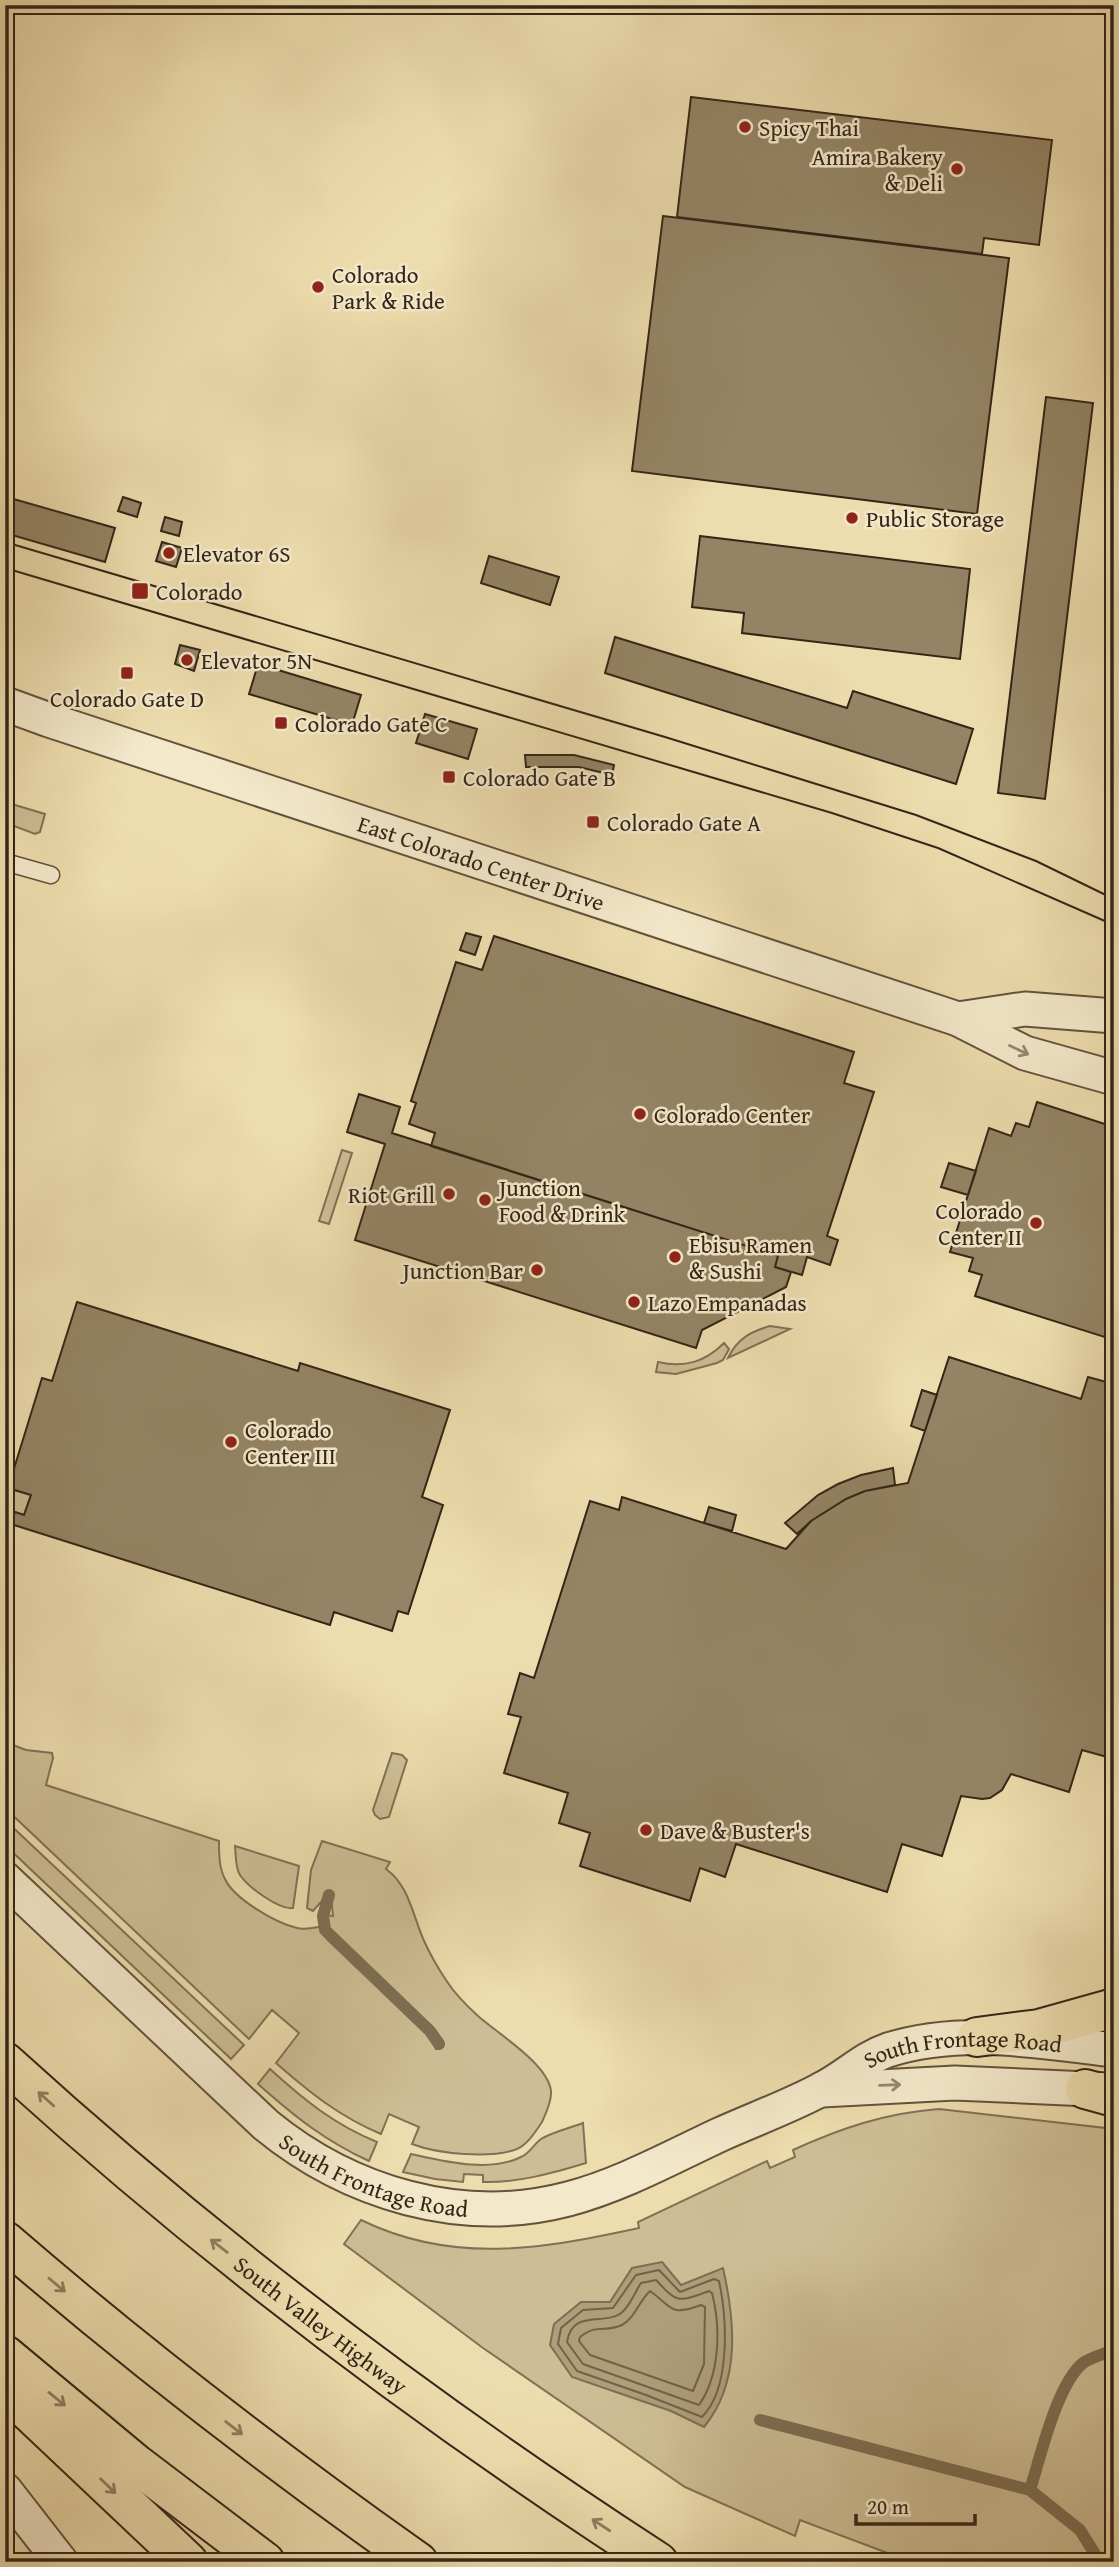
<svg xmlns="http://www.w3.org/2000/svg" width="1119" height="2567" viewBox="0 0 1119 2567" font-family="'Gentium Book Plus',serif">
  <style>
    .green { fill: #cebd94; stroke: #817156; stroke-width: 2 }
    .water { fill: #ae9e7a; stroke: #7d6e52; stroke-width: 2 }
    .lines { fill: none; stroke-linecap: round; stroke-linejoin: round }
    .shore { stroke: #716248; stroke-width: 2 }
    .stream { stroke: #7d6e52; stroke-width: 12 }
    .building { fill: #948465; stroke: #342517; stroke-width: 2 }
    .service-casing { stroke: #62533c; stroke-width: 19 }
    .minor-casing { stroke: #62533c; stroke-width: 37 }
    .primary-casing { stroke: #342517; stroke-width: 42 }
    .motorway-casing { stroke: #342517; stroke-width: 42 }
    .service { stroke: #f3e8ca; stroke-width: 16 }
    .minor { stroke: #f3e8ca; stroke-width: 33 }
    .primary { stroke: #eddcad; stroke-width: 38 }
    .motorway { stroke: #eddcad; stroke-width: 38 }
    .tram { stroke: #342517; stroke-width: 2 }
    .oneway { stroke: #948670 }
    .oneway2 { stroke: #908062 }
    .poi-dot { fill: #8f2418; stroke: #f3e8ca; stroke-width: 2.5 }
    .labels { text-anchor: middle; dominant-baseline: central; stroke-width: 5; stroke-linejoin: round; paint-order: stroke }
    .poi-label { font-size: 23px; fill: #342517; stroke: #f3e8ca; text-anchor: start }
    .street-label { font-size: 23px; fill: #342517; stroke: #f3e8ca }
  </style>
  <rect width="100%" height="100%" fill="#eddcad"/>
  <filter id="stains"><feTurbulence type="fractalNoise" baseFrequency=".00286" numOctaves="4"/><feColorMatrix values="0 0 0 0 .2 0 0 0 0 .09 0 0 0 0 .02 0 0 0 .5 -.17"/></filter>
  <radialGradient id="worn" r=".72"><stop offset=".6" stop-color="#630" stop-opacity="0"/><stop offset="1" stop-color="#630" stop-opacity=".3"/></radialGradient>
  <path class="green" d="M5 802 45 814 40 832 35 834 9 824 5 834Z
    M342 1150 352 1153 329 1224 319 1221Z
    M770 1326 790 1329 728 1358C737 1339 750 1332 770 1326Z
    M724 1343 729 1349 723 1360 717 1363 676 1374 656 1372 658 1362C685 1368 705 1362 724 1343Z
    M5 1472 12 1474 8 1488 31 1495 24 1515 15 1512 12 1520 5 1518Z
    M5 1742 26 1750 52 1753 53 1758 46 1785 219 1841C219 1854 219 1868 225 1879 234 1899 276 1923 297 1928 304 1930 311 1928 319 1927L328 1940 432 2039 436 2049 443 2047 439 2037 330 1933 326 1922V1915L333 1916 331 1896 327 1895 313 1911 307 1908 311 1870 322 1841 390 1862 386 1869C410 1886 413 1918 425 1943 431 1956 438 1968 446 1980 454 1993 467 2006 478 2016 497 2033 548 2064 551 2091 552 2101 546 2113 542 2122 536 2131 528 2144 517 2149 491 2159 438 2154 412 2144L419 2127 389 2114 381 2134C340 2117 309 2092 276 2063L299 2033 272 2010 249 2039 5 1808Z
    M392 1753 402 1755 407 1760 389 1817 380 1819 375 1815 373 1810Z
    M5 1820 244 2045 231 2059 5 1845Z
    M235 1846 299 1866 293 1908C279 1910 248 1887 240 1875 235 1867 236 1855 235 1846Z
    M270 2069C304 2100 335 2125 377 2142L369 2161C325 2141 294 2116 258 2084Z
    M939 2109 1114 2129V2562H897L898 2557 800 2520 795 2536 685 2487 483 2348 344 2244 361 2220C454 2265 542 2249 639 2228L638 2222 767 2161 770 2168 795 2157 793 2150C841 2128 886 2113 939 2109Z
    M583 2123 586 2163C553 2173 518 2183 483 2182V2175L464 2174 463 2182 435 2179 403 2172 411 2154C444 2161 489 2173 521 2157 530 2153 534 2144 541 2139 553 2132 570 2128 583 2123Z"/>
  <path class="water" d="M662 2262 681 2285 723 2268C735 2321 741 2382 704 2427L671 2411 572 2377 550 2345 554 2324 581 2302H610L632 2268Z"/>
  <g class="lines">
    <path class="shore" d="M659 2270 680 2292 714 2279 719 2281C727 2318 731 2388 702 2417L646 2395 577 2371 558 2344 561 2328 583 2310 613 2308 636 2275Z
      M656 2280C678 2304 679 2302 709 2291L712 2293C721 2328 720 2375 699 2405L583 2364 567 2342C572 2310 602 2324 618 2315 628 2310 635 2292 641 2283Z
      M650 2291C673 2307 669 2317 701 2305L705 2307 704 2364 693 2391 590 2355 579 2341 580 2337C598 2323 605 2333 622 2325 635 2318 639 2301 650 2291Z"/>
    <path class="stream" d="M329 1895 323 1916 325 1930 430 2031 439 2044
      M760 2420 1030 2490 1080 2530 1095 2554
      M1030 2490C1040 2458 1057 2384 1083 2363 1092 2357 1104 2354 1114 2350"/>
  </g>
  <path class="building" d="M691 97 1052 140 1039 245 984 238 982 254 677 217Z
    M663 216 1009 258 977 514 632 471Z
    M1046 397 1093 403 1045 799 998 793Z
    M123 497 141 503 137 517 118 511Z
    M10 498 115 528 105 562 5 533V515Z
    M165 517 182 522 179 536 161 531Z
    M700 536 970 569 960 659 742 633 744 613 692 607Z
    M162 542 182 548 176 567 156 561Z
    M489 556 559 577 550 605 481 583Z
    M615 637 847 708 853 691 973 729 956 784 605 673Z
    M180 645 200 650 194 671 175 664Z
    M258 664 361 695 352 725 249 694Z
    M425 714 477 729 468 759 416 743Z
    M525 755H574L614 765 612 775 579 767H526Z
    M466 933 481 937 475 955 460 950Z
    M494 936 854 1052 844 1083 874 1092 827 1236 838 1240 830 1265 807 1257 802 1275 775 1267 778 1256 431 1146 435 1133 409 1124 416 1103 411 1101 456 962 482 970Z
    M359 1094 400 1107 392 1133 778 1256 775 1267 791 1272 786 1287 702 1330 696 1348 355 1240 385 1144 347 1132Z
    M1037 1102 1114 1127V1340L975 1296 982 1275 969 1271 973 1258 950 1252 989 1128 1011 1136 1016 1123 1029 1127Z
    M949 1163 976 1171 968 1195 941 1187Z
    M77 1302 298 1371 300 1363 450 1410 422 1497 443 1505 408 1614 398 1611 392 1631 334 1612 330 1625 11 1524 15 1512 24 1515 31 1495 8 1488 42 1378 52 1381Z
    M949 1357 1081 1399 1088 1377 1114 1384V1759L1082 1750 1069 1792 1011 1774 1002 1790 990 1798 982 1799 961 1796 942 1856 902 1844 887 1892 736 1844 725 1877 700 1868 690 1901 580 1866 590 1833 559 1823 568 1793 504 1773 521 1717 508 1714 520 1673 534 1678 590 1501 619 1510 622 1497 786 1549 811 1521 846 1499 865 1491 908 1483Z
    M922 1390 937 1395 925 1431 911 1426Z
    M893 1468 895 1485 865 1491 846 1499 811 1521 797 1534 785 1523 818 1495 838 1484 861 1475Z
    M709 1507 736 1515 732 1531 704 1523Z"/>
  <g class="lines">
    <defs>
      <path id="service" d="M5 862 51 875"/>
      <g id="minor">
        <path id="s1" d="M5 704 49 720 958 1019 1025 1053 1114 1078"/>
        <path d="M958 1019 1025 1009 1114 1016"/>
        <path id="s2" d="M5 1879 266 2125C349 2193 461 2227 568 2199 621 2185 670 2158 719 2135 752 2120 788 2107 820 2090 845 2078 862 2059 888 2050 961 2027 1039 2041 1114 2050"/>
        <path d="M822 2090 955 2083 1110 2090"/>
        <path d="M5 2490 61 2562"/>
      </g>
      <path id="primary" d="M977 2037 1039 2029 1114 2008
        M1085 2089 1114 2097"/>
      <g id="motorway">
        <path id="s3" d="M5 2062C208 2247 428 2413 658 2562"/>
        <path d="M5 2241C137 2355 275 2461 418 2562"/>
        <path d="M5 2355 136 2464 265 2562"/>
        <path d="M5 2389 188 2562"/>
      </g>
    </defs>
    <use href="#service" class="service-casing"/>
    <use href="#minor" class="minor-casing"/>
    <use href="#primary" class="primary-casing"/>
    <use href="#motorway" class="motorway-casing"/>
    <use href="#service" class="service"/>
    <use href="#minor" class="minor"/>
    <use href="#primary" class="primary"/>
    <use href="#motorway" class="motorway"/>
    <path class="tram" d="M5 542 665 737 916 815 1036 861 1114 899
      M5 568 832 813 938 848 1114 925"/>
  </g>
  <defs><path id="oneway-shaft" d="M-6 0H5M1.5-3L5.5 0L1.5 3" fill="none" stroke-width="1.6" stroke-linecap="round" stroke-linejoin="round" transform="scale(1.75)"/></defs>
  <g class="oneway">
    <use href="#oneway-shaft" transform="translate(1019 1050) rotate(25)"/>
    <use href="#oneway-shaft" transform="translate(890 2085) rotate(-2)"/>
  </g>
  <g class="oneway2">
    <use href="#oneway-shaft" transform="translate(46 2099) rotate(-138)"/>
    <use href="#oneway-shaft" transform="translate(219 2246) rotate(-142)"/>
    <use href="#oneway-shaft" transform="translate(57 2285) rotate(40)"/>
    <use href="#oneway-shaft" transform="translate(57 2399) rotate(39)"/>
    <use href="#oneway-shaft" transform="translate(234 2428) rotate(38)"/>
    <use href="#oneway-shaft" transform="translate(108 2486) rotate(44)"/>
    <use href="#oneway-shaft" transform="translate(601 2525) rotate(-147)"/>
  </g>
  <g class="poi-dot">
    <circle cx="745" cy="127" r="7"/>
    <circle cx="957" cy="169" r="7"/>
    <circle cx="318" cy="287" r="7"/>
    <circle cx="852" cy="518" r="7"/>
    <circle cx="169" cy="553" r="7"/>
    <rect x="131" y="582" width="18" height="18" rx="3.5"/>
    <circle cx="187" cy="660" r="7"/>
    <rect x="120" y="666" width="14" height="14" rx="3.5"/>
    <rect x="274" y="716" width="14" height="14" rx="3.5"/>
    <rect x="442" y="770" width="14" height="14" rx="3.5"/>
    <rect x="586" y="815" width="14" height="14" rx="3.5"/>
    <circle cx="640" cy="1114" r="7"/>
    <circle cx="449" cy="1194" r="7"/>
    <circle cx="485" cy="1200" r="7"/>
    <circle cx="1036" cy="1223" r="7"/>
    <circle cx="675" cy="1257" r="7"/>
    <circle cx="537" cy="1270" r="7"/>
    <circle cx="634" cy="1302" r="7"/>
    <circle cx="231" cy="1442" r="7"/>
    <circle cx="646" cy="1830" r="7"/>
  </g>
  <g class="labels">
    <g class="poi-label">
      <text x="759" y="127">Spicy Thai</text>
      <text x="943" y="156" text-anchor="end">Amira Bakery<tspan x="943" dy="26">&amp; Deli</tspan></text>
      <text x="332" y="274">Colorado<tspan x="332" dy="26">Park &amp; Ride</tspan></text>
      <text x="866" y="518">Public Storage</text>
      <text x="183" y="553">Elevator 6S</text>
      <text x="156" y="591">Colorado</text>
      <text x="201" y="660">Elevator 5N</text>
      <text x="127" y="698" text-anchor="middle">Colorado Gate D</text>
      <text x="295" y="723">Colorado Gate C</text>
      <text x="463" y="777">Colorado Gate B</text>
      <text x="607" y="822">Colorado Gate A</text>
      <text x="654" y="1114">Colorado Center</text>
      <text x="499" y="1187">Junction<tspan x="499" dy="26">Food &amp; Drink</tspan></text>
      <text x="435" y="1194" text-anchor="end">Riot Grill</text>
      <text x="1022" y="1210" text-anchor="end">Colorado<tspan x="1022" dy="26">Center II</tspan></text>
      <text x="689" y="1244">Ebisu Ramen<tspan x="689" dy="26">&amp; Sushi</tspan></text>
      <text x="523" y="1270" text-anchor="end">Junction Bar</text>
      <text x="648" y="1302">Lazo Empanadas</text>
      <text x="245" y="1429">Colorado<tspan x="245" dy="26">Center III</tspan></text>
      <text x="660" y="1830">Dave &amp; Buster's</text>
    </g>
    <g class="street-label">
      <text stroke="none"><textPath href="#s1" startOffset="502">East Colorado Center Drive</textPath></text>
      <text stroke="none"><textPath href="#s2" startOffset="1110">South Frontage Road</textPath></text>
      <text stroke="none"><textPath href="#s2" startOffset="480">South Frontage Road</textPath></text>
      <text stroke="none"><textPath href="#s3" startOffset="411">South Valley Highway</textPath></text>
    </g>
  </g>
  <rect width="1119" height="2567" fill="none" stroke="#eddcad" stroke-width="28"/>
  <rect x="7" y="7" width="1105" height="2553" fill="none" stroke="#342517" stroke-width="3.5"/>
  <rect x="14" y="14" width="1091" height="2539" fill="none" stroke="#342517" stroke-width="2"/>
  <path d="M856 2514v10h119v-10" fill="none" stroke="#342517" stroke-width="3.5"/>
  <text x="867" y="2514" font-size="21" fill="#342517" stroke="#f3e8ca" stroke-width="5" paint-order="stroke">20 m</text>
  <rect width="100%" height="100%" filter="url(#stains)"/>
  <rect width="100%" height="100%" fill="url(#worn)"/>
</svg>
